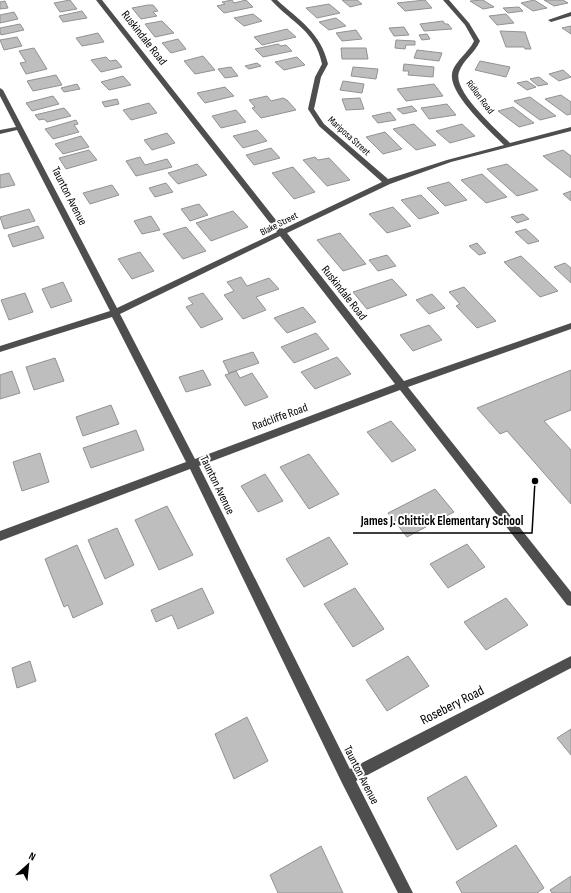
<svg xmlns="http://www.w3.org/2000/svg" width="571" height="893" viewBox="0 0 571 893" font-family="'Sofia Sans Condensed',sans-serif">
  <style>
    .building { fill: #bebebe; stroke: #929292 }
    .lines { fill: none; stroke-linecap: round; stroke-linejoin: round }
    .minor { fill: #4e4e4e; fill-rule: evenodd }
    .labels { text-anchor: middle; dominant-baseline: central; stroke-width: 4; stroke-linejoin: round; paint-order: stroke }
    .far-street-label { font-size: 10px; fill: #000; stroke: #fff }
    .street-label { font-size: 12px; fill: #000; stroke: #fff }
    .near-street-label { font-size: 14px; fill: #000; stroke: #fff }
    .leader { fill: none; stroke: #000; stroke-width: 1.5 }
    .callout-dot { fill: #000; stroke: #fff; stroke-width: 1.5 }
    .callout-label { font-size: 13px; text-anchor: middle; font-weight: bold; fill: #000; stroke: #fff; stroke-width: 4; stroke-linejoin: round; paint-order: stroke }
  </style>
  <rect width="100%" height="100%" fill="#fff"/>
  <path class="building" d="M70 0 77 9 60 12 54 3Z
    M232 0 234 3 246 0 253 7 224 13 217 6 225 4 222 2Z
    M342 0H357L362 4 350 7Z
    M425 0 432 8 405 11 397 3Z
    M483 0 494 7 483 9 470 1Z
    M534 0 547 8 533 11 521 3Z
    M544 0H563L568 3 554 6Z
    M5 1 8 8 0 9V2Z
    M329 4 340 13 317 18 306 8Z
    M148 5H153L158 11 153 12 157 16 141 19 132 8Z
    M519 7 523 11 508 13 503 8Z
    M82 11 87 18 63 22 59 16Z
    M14 12 18 19 0 23V15Z
    M253 14 262 21 244 26 234 18Z
    M506 14 514 23 497 25 489 16Z
    M336 18 346 26 329 30 319 22Z
    M162 21 174 33 155 37 145 24Z
    M443 21 445 24H448L452 29 424 31 420 24Z
    M20 24 24 30 1 35 0 32V28Z
    M571 26V34L562 28Z
    M404 27 409 35 394 36 389 28Z
    M287 29 296 37 262 45 254 37Z
    M356 30 362 39 342 41 336 33Z
    M500 31 525 32 531 49H525L524 47H506Z
    M98 33 104 42 82 46 76 38Z
    M427 34 430 39 422 40 419 35Z
    M17 37 22 46 4 50 0 40Z
    M178 39 186 49 171 53 162 43Z
    M396 40 415 41V45H406L405 49 395 48Z
    M278 44 281 46 286 45 292 51 263 57 255 49Z
    M34 48 47 69 26 74 20 63 26 62 19 51Z
    M341 48H366L368 59H342Z
    M417 50 442 53 439 61 414 58Z
    M203 56 215 70 195 74 184 61Z
    M106 57 110 61 116 60 122 67 101 72 91 60Z
    M297 57 305 65 284 70 275 62Z
    M480 61 510 67 506 77 475 70Z
    M257 63 261 66 249 69 245 66Z
    M404 64 434 67 433 77 408 75 409 71H403Z
    M231 67 238 76 225 78 218 69Z
    M353 67 378 69 376 79 351 76Z
    M563 70 571 77 559 81 549 74Z
    M56 75 62 85 33 91 27 81Z
    M123 76 131 85 109 90 101 82Z
    M539 77 548 84 538 86 530 79Z
    M343 81 364 84 362 93 340 90Z
    M527 81 536 87 527 90 517 83Z
    M77 84 80 89 64 92 61 88Z
    M434 84 443 96 406 101 397 89Z
    M225 87 234 96 205 103 197 93Z
    M561 95 571 102V114L567 115 545 99Z
    M53 96 59 104 32 111 26 103Z
    M267 96 271 101 283 98 287 100 296 110 261 118 252 108 255 107 249 100Z
    M530 97 556 116 540 120 514 101Z
    M360 98 364 109 346 110 342 99Z
    M117 99 119 104 105 107 102 102Z
    M149 103 157 113 131 120 123 110Z
    M447 104 456 115 429 119 421 108Z
    M412 106 417 111 403 114 397 109Z
    M513 107 534 123 519 127 498 111Z
    M64 108 71 116 47 122 44 119 39 120 35 115Z
    M236 110 246 122 221 128 212 116Z
    M390 112 396 120 378 123 372 116Z
    M76 120 78 124 74 125 79 132 53 139 45 129Z
    M414 124 436 145 416 150 393 129Z
    M462 124 475 136 450 143 436 131Z
    M257 130 267 141 243 148 233 136Z
    M385 132 402 149 383 154 366 137Z
    M167 133 175 143 152 150 144 140Z
    M81 136 89 147 63 154 55 144Z
    M271 148 280 158 254 165 246 155Z
    M89 150 97 160 66 169 59 158Z
    M563 150 571 156V178L543 156Z
    M140 157 145 165 167 159 172 167 136 176 126 161Z
    M315 157 318 160 329 158 350 180 327 186 303 160Z
    M197 164 207 175 178 184 168 173Z
    M507 164 538 190 517 196 487 169Z
    M293 167 315 192 294 199 272 173Z
    M9 173 15 185 0 188V175Z
    M482 174 507 197 486 203 461 180Z
    M449 182 467 200 445 206 427 188Z
    M166 183 173 192 155 197 149 188Z
    M112 185 119 195 90 204 83 193Z
    M571 191V201L563 194Z
    M421 195 439 213 419 219 401 200Z
    M199 204 208 215 190 221 181 209Z
    M393 207 411 226 387 233 369 214Z
    M29 209 35 221 4 229 0 217Z
    M233 211 248 227 211 241 196 223Z
    M523 214 529 219 517 223 511 217Z
    M151 216 160 230 142 234 134 221Z
    M38 226 44 238 13 247 8 235Z
    M186 227 206 251 183 259 163 234Z
    M526 229 539 241 528 244 515 232Z
    M340 233 366 264 343 271 317 240Z
    M477 243 486 253 479 255 469 246Z
    M140 252 154 271 132 279 118 259Z
    M387 255 396 266 378 271 369 260Z
    M521 256 558 291 540 297 504 262Z
    M565 263 571 268V283L554 267Z
    M241 277 247 286 269 278 279 289 256 297 266 310 243 319 224 295 234 291 227 282Z
    M392 279 407 295 367 309 353 292Z
    M63 282 72 301 51 308 42 289Z
    M464 287 496 321 477 328 456 306 460 304 449 292Z
    M25 293 33 312 9 320 1 300Z
    M203 293 223 319 201 328 186 307 193 304 188 298Z
    M432 294 445 308 429 314 416 300Z
    M303 307 316 322 287 333 274 318Z
    M429 325 442 340 413 351 400 335Z
    M316 333 329 349 294 363 281 347Z
    M253 352 259 363 229 373 223 361Z
    M337 357 351 374 315 389 301 372Z
    M55 358 64 381 34 390 26 367Z
    M203 370 211 385 186 392 179 377Z
    M571 370V410L544 421 571 450V504L507 431 500 434 477 408Z
    M12 371 20 393 0 399V375Z
    M236 371 240 378 252 373 268 397 245 406 225 375Z
    M111 405 119 424 83 436 76 417Z
    M391 421 416 450 392 462 367 432Z
    M136 430 144 450 91 468 83 448Z
    M40 453 49 482 22 491 13 462Z
    M309 454 339 494 309 509 280 467Z
    M265 474 283 501 258 512 241 486Z
    M435 489 454 512 407 537 388 513Z
    M167 506 193 555 159 570 135 520Z
    M117 528 134 565 105 579 88 540Z
    M329 537 348 564 304 587 286 559Z
    M467 544 485 567 448 588 430 564Z
    M77 545 103 604 73 618 68 605 64 607 45 559Z
    M202 588 214 613 178 629 172 615 156 622 151 610Z
    M355 588 384 629 353 647 324 604Z
    M506 598 528 625 486 650 464 622Z
    M408 656 429 686 387 711 366 680Z
    M30 661 36 681 17 688 12 668Z
    M247 717 268 761 234 779 215 734Z
    M571 729V755L557 738Z
    M466 776 497 826 457 850 427 798Z
    M516 845 544 888 537 893H462L456 882Z
    M321 846 343 893H278L270 875Z
    M571 876V893H552L550 890Z"/>
  <g class="lines">
    <path class="minor" d="M96 0H102L283 229 382 182 319 126 308 109 315 77 322 64C315 30 293 24 271 0H277C299 20 321 33 328 64L321 77 314 109 324 124 388 179 447 160 504 145C490 131 449 94 452 74 453 63 469 52 474 41L465 25 443 0H449L469 23 480 41C475 53 463 60 459 72 452 91 497 130 510 143L571 127V131L451 162 390 184 287 233 404 381 571 323V329L408 387 571 592V606L567 605 400 390 199 466 350 769 571 656V668L356 781 413 893H398L342 783 190 469 0 541V531L186 462 112 317 0 352V346L110 311 17 130 0 134V130L16 127 0 96V88L3 90 117 308 277 232ZM280 236 395 384 195 459 120 314Z
      M571 12V16L551 22 548 20Z"/>
  </g>
  <g class="labels">
    <g class="far-street-label">
      <text transform="translate(480 97) rotate(53)">Ridlon Road</text>
      <text transform="translate(349 136) rotate(42)">Mariposa Street</text>
      <text transform="translate(279 224) rotate(-27)">Blake Street</text>
    </g>
    <g class="street-label">
      <text transform="translate(144 38) rotate(52)">Ruskindale Road</text>
      <text transform="translate(69 196) rotate(63)">Taunton Avenue</text>
      <text transform="translate(344 293) rotate(52)">Ruskindale Road</text>
      <text transform="translate(280 417) rotate(-20)">Radcliffe Road</text>
      <text transform="translate(217 485) rotate(64)">Taunton Avenue</text>
      <text transform="translate(361 775) rotate(63)">Taunton Avenue</text>
    </g>
    <g class="near-street-label">
      <text transform="translate(452 705) rotate(-27)">Rosebery Road</text>
    </g>
  </g>
  <path class="leader" d="M535 481L532 533H353"/>
  <circle class="callout-dot" cx="535" cy="481" r="4"/>
  <g class="callout-label">
    <text x="442" y="525">James J. Chittick Elementary School</text>
  </g>
  <g transform="translate(28 865) rotate(27)" stroke="#ffffff" stroke-width="3" paint-order="stroke">
  <path d="M0-3L7 15L0 10L-7 15Z" fill="#000000"/>
  <text y="-6" font-size="11" font-weight="bold" text-anchor="middle" fill="#000000">N</text>
  </g>
</svg>
